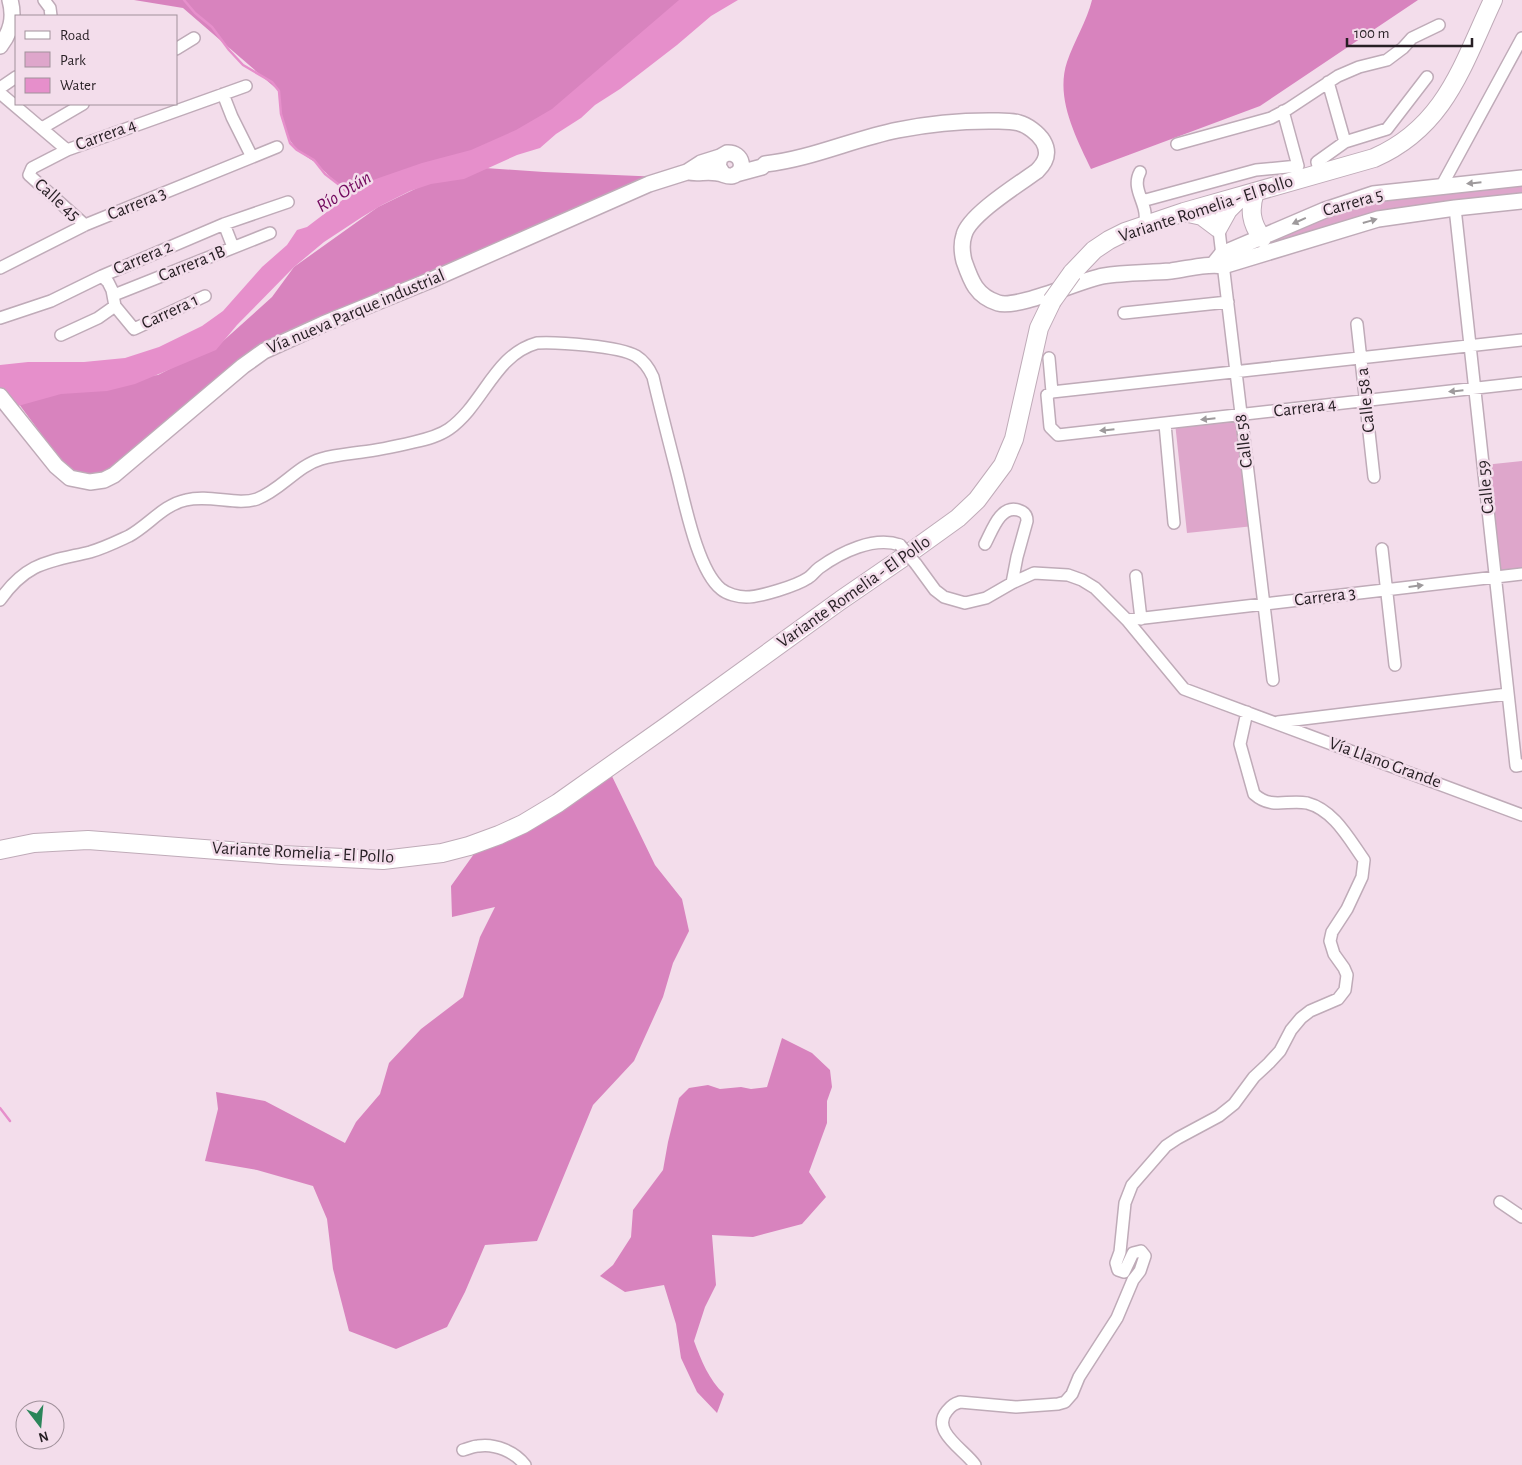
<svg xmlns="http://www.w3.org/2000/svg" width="1522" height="1465" viewBox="0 0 1522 1465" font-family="'Alegreya Sans',sans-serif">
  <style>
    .green { fill: #dea6cb }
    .forest { fill: #d883be }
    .water { fill: #e68fcb }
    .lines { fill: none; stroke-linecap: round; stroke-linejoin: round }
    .stream { stroke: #e68fcb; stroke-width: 2.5 }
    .minor-casing { stroke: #bfabb8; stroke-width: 14 }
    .major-casing { stroke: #bfabb8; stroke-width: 18 }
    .highway-casing { stroke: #bfabb8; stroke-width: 20 }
    .minor { stroke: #fff; stroke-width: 11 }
    .major { stroke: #fff; stroke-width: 15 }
    .highway { stroke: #fff; stroke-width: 18 }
    .minor-bridge-casing { stroke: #bfabb8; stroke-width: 14; stroke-linecap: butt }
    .highway-bridge-casing { stroke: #bfabb8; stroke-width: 20; stroke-linecap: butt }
    .minor-bridge { stroke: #fff; stroke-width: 11 }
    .highway-bridge { stroke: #fff; stroke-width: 18 }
    .oneway { fill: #9e9a9c }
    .labels { text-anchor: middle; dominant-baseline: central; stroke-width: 5; stroke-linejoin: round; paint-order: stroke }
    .street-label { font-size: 18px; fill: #271f24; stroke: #f3ddeb }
    .water-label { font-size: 19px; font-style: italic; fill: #73095e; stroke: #f3ddeb }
  </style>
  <rect width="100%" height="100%" fill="#f3ddeb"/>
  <path class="green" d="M1522 178V201L1378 219 1223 266 1262 238 1373 194Z
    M1241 415 1254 526 1187 533 1175 423Z
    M1522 461V574L1495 577 1484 465Z"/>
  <path class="forest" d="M134 0H704L618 72 457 166 544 172 662 177 264 351 104 480 68 470 10 392 158 375 222 342 272 297 294 267 378 207 448 173 358 204 316 163 297 150 289 139 281 114 279 91 183 8Z
    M1092 0H1418L1260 106 1091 169C1076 137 1055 98 1067 62 1074 41 1087 21 1092 0Z
    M608 768 655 865 682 899 689 931 673 963 663 997 634 1061 593 1105 537 1241 485 1245 465 1292 447 1327 396 1349 349 1331 333 1269 327 1219 313 1186 257 1170 205 1161 218 1109 216 1092 265 1101 345 1143 356 1122 380 1094 389 1063 421 1029 463 997 480 937 495 907 452 917 451 886 484 840Z
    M782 1038 812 1053 830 1070 832 1087 827 1101V1123L809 1172 826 1197 802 1224 753 1237 712 1235 716 1285 705 1307 694 1341C701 1360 709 1380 724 1394L717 1413 697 1392 681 1358 676 1324 664 1285 625 1292 600 1276 613 1265 631 1237 633 1210 663 1170 668 1142 679 1098 689 1088 708 1085 720 1089 741 1087 751 1089 767 1087Z"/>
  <path class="water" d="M679 0H738L711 16 677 45 620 89 595 105 581 118 556 134 540 148 517 155 464 179 431 184 410 191 382 205 362 217 324 242 294 267 237 325 216 350 135 384 107 391 61 394 0 411V365L28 362H84L125 358 159 347 202 326 223 311 262 267 287 245 297 230 307 227 357 189 373 180 422 163 471 150 516 130 552 109Z"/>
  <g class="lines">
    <path class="stream" d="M184 0 195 13 212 27 229 50 243 65 272 82 279 91 281 114 290 143 297 150 314 160 325 174 342 187 351 197
      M0 1108 10 1121"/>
    <defs>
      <path id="minor" d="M44 0 50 8 51 16
        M176 49 194 38
        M0 88 16 77
        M0 93 67 150
        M223 94 232 117 252 157
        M42 128 83 104
        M1345 142 1387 129 1427 77
        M1177 144 1271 118 1288 109 1338 76 1359 67 1387 60 1403 48 1412 38 1439 25
        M1140 172C1133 185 1141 196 1144 208 1146 214 1145 220 1146 225
        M1320 173 1317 162 1345 142 1328 82
        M1441 187 1522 38
        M1142 201 1256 170 1298 166 1283 111
        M1455 208 1516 766 1522 765
        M1218 222 1273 680
        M224 224 233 247
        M85 225 29 175 32 168 67 150 246 86
        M0 268 85 225 277 147
        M102 276 108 282 112 290 115 306 134 329 205 296
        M114 295 270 233
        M1124 313 1228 302
        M0 318 51 301 102 276 224 224 288 202
        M1357 324 1374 477
        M61 335 98 318 115 306
        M1522 340 1052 392 1047 395 1050 427 1058 435 1522 383
        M1049 358 1052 392
        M1165 424 1174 523
        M985 544C992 531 1000 505 1018 510 1025 512 1027 515 1027 521L1017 557 1012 583
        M1382 549 1395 665
        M916 564 935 590 944 597 965 603 986 598 1012 583 1034 573 1068 575 1082 580 1095 588 1127 620 1184 689 1522 815
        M1136 576 1141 619
        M0 600C27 562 48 562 90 552 104 548 116 542 129 536 149 525 163 505 186 500 210 494 237 506 257 499 281 490 297 466 321 459 335 455 348 454 362 452 380 450 397 446 414 442 427 439 439 436 449 429 484 404 494 355 537 343 558 342 619 346 636 356 644 361 649 368 653 377 660 407 668 438 676 469 684 499 697 570 721 589 727 594 738 597 746 597 760 597 796 586 808 578 812 576 815 571 819 568 841 552 874 536 900 545
        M1127 620 1522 574
        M1278 722 1508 694
        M1500 1202 1522 1217
        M463 1450C468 1449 473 1446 478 1446 495 1443 515 1452 525 1465
        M975 1465C965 1450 930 1431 947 1411 952 1405 954 1404 960 1402L1016 1407 1058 1404 1065 1402 1072 1394 1079 1377 1117 1318 1133 1280 1140 1271 1145 1256 1141 1251 1133 1253 1124 1272 1118 1270 1116 1263 1120 1252 1125 1203 1132 1185 1166 1146 1178 1138 1219 1116 1234 1104 1254 1077 1269 1063 1280 1051 1291 1030 1301 1018 1310 1011 1338 999 1345 990 1347 975 1344 968 1334 954 1330 941 1332 932 1347 909 1362 877 1364 860C1349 839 1334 810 1307 803 1287 799 1272 810 1254 794L1240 744 1247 712"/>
      <path id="major" d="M0 46C11 32 15 18 10 0
        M688 172C698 174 707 171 717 173 722 173 727 177 732 176 747 172 743 152 727 153L720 157 718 166 723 174
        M736 174 762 167 765 164C811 159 853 139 898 130 928 124 958 121 989 121 998 121 1010 120 1019 123 1027 125 1038 133 1043 141 1050 153 1046 162 1037 171 1019 184 969 215 964 235 961 244 962 253 964 261 971 281 976 296 998 303 1018 309 1078 281 1103 276 1125 272 1149 273 1171 271 1188 269 1206 263 1223 266L1378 219 1455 208 1522 201
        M1214 264 1222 254 1325 210 1373 194 1522 178
        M0 396 56 466 70 478 90 482 104 480 114 475 243 366 264 351 323 324 431 280 649 184 687 172 701 163 720 157"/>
      <path id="highway" d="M1255 192C1249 210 1251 223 1262 238
        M1184 212 1202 216 1218 228 1228 210 1242 196
        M1072 273 1094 250 1109 240 1125 232 1184 212 1374 158C1445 127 1462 66 1493 0
        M0 850 34 843 88 840 282 855 383 860 442 853 469 846 499 835 523 824 558 803 667 726 841 600 908 554 958 518 977 500 1003 465 1014 439 1039 328 1052 301"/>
    </defs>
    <use href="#minor" class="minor-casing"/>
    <use href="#major" class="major-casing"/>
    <use href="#highway" class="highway-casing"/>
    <use href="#minor" class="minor"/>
    <use href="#major" class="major"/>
    <use href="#highway" class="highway"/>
    <defs>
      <path id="minor-bridge" d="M900 545 916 564"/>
      <path id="highway-bridge" d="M1052 301 1072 273"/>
    </defs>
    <use href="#minor-bridge" class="minor-bridge-casing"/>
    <use href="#highway-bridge" class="highway-bridge-casing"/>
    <use href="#minor-bridge" class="minor-bridge"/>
    <use href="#highway-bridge" class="highway-bridge"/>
  </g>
  <defs><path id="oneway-solid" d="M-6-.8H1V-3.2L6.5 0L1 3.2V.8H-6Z" transform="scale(1.25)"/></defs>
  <g class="oneway">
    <use href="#oneway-solid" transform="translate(1474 183) rotate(174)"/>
    <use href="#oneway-solid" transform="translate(1299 221) rotate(156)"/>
    <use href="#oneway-solid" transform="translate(1370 221) rotate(-16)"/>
    <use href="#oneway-solid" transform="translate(1456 391) rotate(174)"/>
    <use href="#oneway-solid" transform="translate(1208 419) rotate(174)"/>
    <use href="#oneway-solid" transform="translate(1107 430) rotate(174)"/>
    <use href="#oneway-solid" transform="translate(1416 586) rotate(-7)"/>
  </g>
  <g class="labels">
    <g class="street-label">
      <text transform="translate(106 135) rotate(-20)">Carrera 4</text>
      <text transform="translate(57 200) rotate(42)">Calle 45</text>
      <text transform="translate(1353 203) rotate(-16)">Carrera 5</text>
      <text transform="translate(137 204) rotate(-22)">Carrera 3</text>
      <text transform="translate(1206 209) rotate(-18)">Variante Romelia - El Pollo</text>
      <text transform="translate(143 258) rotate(-23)">Carrera 2</text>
      <text transform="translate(192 264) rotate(-22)">Carrera 1B</text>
      <text transform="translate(170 312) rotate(-25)">Carrera 1</text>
      <text transform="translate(356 312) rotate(-23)">Vía nueva Parque industrial</text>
      <text transform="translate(1366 400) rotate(-96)">Calle 58 a</text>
      <text transform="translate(1305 408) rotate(-7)">Carrera 4</text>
      <text transform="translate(1244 441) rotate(-97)">Calle 58</text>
      <text transform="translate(1486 487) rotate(-96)">Calle 59</text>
      <text transform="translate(854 592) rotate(-35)">Variante Romelia - El Pollo</text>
      <text transform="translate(1325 597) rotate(-7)">Carrera 3</text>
      <text transform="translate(1385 763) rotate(20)">Vía Llano Grande</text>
      <text transform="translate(303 853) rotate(3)">Variante Romelia - El Pollo</text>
    </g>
    <g class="water-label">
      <text transform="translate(344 192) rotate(-32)">Río Otún</text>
    </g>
  </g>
  <rect x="15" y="15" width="162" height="90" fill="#f3ddeb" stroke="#a1919b"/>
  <rect x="25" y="31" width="25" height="8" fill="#ffffff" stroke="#a1919b"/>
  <text x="60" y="40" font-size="15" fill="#271f24">Road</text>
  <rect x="25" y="52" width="25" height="15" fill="#dea6cb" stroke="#a1919b"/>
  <text x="60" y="65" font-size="15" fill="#271f24">Park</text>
  <rect x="25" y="78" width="25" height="15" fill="#e68fcb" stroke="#a1919b"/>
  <text x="60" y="90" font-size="15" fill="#271f24">Water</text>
  <g transform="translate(40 1425) rotate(164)"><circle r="24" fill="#f3ddeb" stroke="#a1919b"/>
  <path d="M0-4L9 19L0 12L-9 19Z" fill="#2b855a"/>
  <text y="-8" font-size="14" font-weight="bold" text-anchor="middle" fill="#271f24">N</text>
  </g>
  <path d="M1347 38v8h125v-8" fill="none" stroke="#271f24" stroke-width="2.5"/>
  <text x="1354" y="38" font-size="15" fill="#271f24" stroke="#f3ddeb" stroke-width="4" paint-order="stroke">100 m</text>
</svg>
